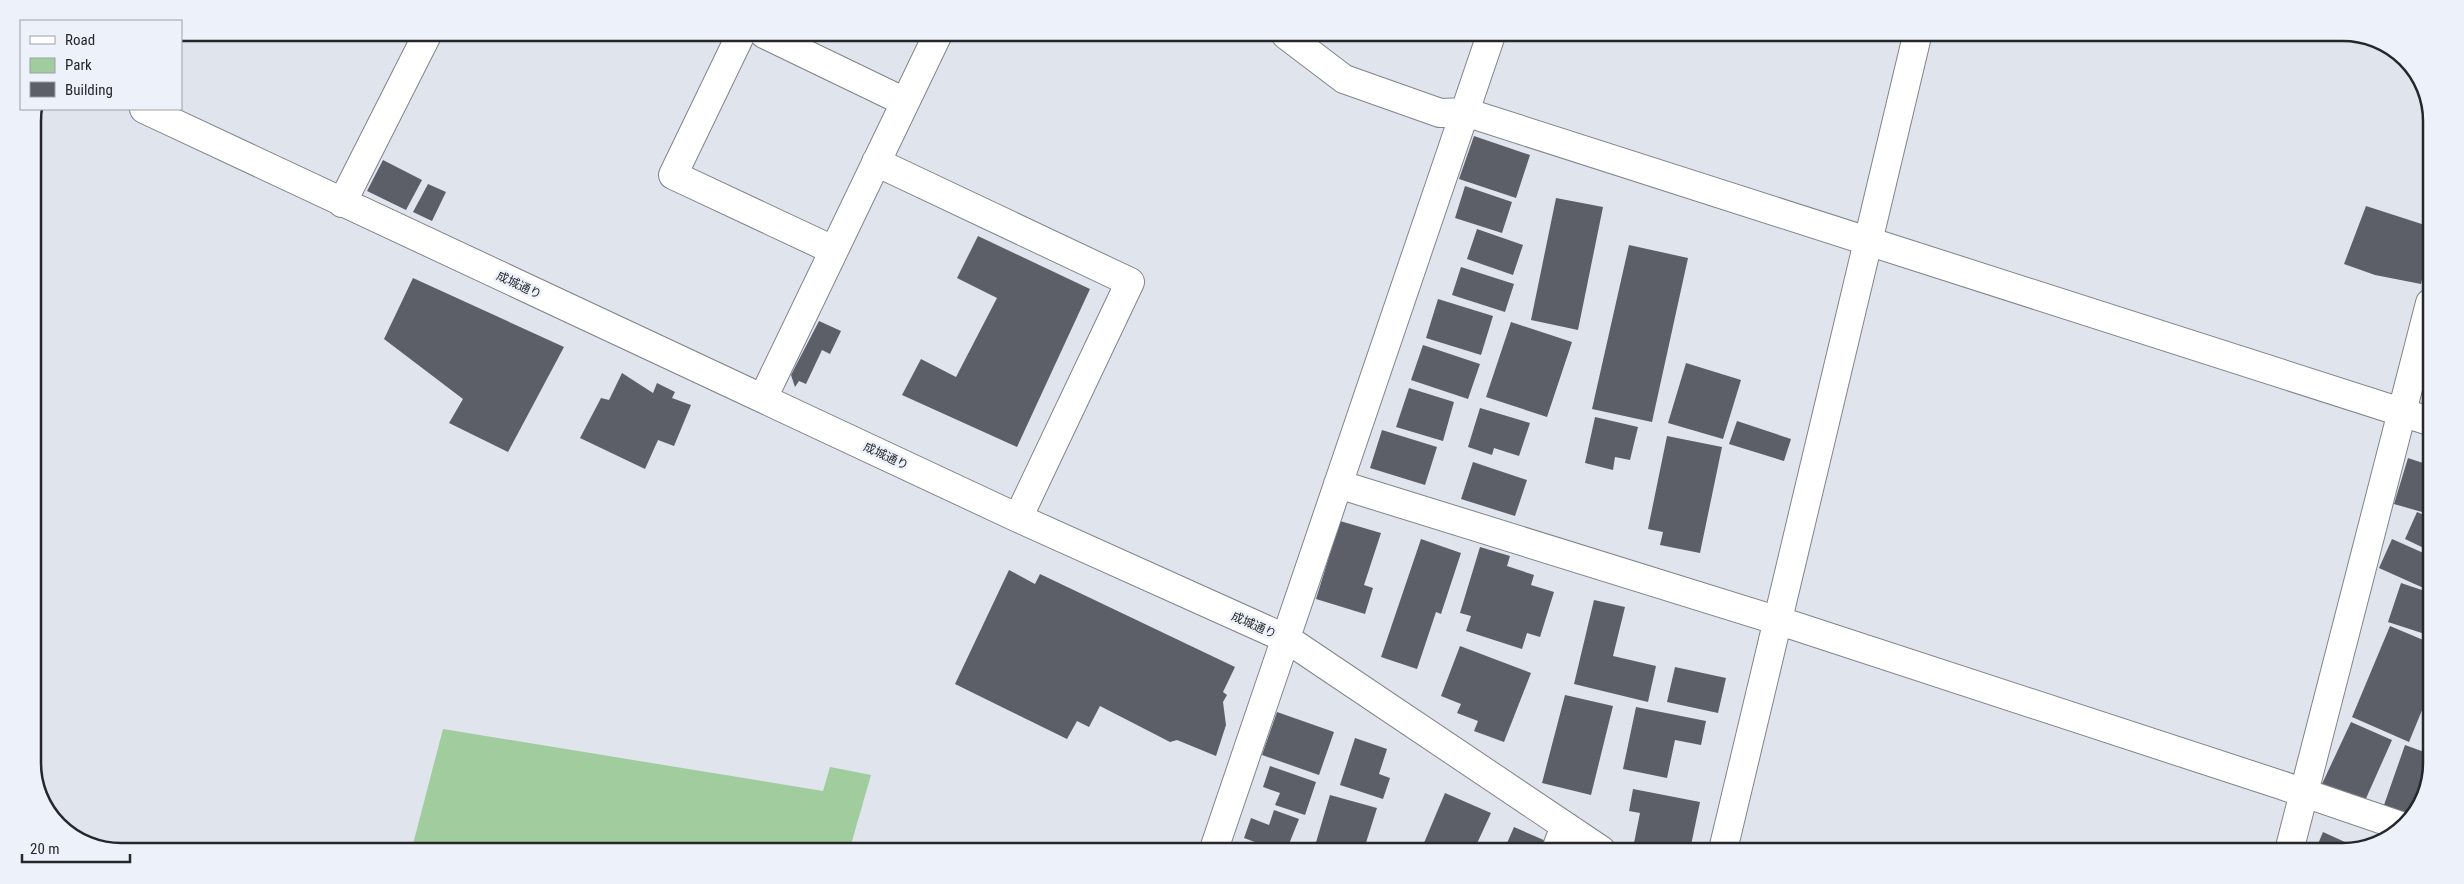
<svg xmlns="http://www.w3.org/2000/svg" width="2464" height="884" viewBox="0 0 2464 884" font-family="'Roboto Condensed','Noto Sans JP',sans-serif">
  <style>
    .green { fill: #a1cc9d }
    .building { fill: #5c5f67 }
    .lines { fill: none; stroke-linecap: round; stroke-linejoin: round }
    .minor-casing { stroke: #80848b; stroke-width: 30 }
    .minor { stroke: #fff; stroke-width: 28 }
    .labels { text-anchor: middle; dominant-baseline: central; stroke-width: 5; stroke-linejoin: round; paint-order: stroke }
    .street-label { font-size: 12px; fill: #25272a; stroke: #edf1f9 }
    .rim { fill: none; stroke: #25272a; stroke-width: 2.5 }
  </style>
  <rect width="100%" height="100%" fill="#e0e4ec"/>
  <path class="green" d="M443 729 823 791 830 767 871 775 850 848H412Z"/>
  <path class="building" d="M1474 136 1530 155 1516 198 1459 179Z
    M383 160 422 180 406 210 367 191Z
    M428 184 446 192 432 221 413 212Z
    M1465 186 1512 202 1502 233 1455 218Z
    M1556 198 1603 207 1578 330 1531 320Z
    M2366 206 2431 227 2430 241 2421 284 2375 275 2344 264Z
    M1477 229 1523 245 1513 275 1467 259Z
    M978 236 1090 289 1017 447 902 395 921 359 956 377 997 298 957 278Z
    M1629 245 1688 258 1652 422 1592 409Z
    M1461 267 1514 284 1505 312 1452 295Z
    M413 278 564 347 508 452 449 423 463 399 384 339Z
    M1438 299 1493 316 1481 355 1426 338Z
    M819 321 841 331 830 354 822 350 806 384 799 381 795 387 791 375Z
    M1511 322 1572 342 1547 417 1486 397Z
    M1423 345 1480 364 1468 399 1411 380Z
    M2430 355 2429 398 2414 392Z
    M1686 363 1741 380 1723 439 1668 423Z
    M622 373 653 393 657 383 675 392 672 398 691 405 674 446 658 440 645 469 580 438 601 398 609 400Z
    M1409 388 1454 402 1443 441 1396 427Z
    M1480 408 1530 423 1519 456 1494 448 1492 455 1468 447Z
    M1595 417 1638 427 1630 460 1615 457 1613 470 1585 463Z
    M1737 421 1791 439 1784 461 1729 444Z
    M1382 430 1437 447 1425 485 1370 468Z
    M1667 436 1722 447 1700 553 1660 545 1663 532 1648 529Z
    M2408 458 2429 465V514L2394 504Z
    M1473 462 1527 480 1515 516 1461 499Z
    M2417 512 2429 517 2428 550 2405 539Z
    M1340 521 1381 533 1364 585 1373 588 1365 614 1316 599Z
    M1421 539 1461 553 1441 614 1436 612 1417 669 1381 657Z
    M2392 539 2428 555V590L2379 568Z
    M1480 547 1510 556 1507 566 1534 575 1531 585 1554 592 1540 637 1527 633 1522 649 1466 631 1471 616 1460 613Z
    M1009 570 1035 584 1040 574 1235 667 1223 692 1227 695 1223 702 1226 725 1216 756 1177 740 1170 742 1100 706 1089 727 1077 721 1067 739 955 684Z
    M2401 583 2428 592V635L2388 622Z
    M1594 600 1625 607 1613 656 1656 666 1648 702 1574 684Z
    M2390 626 2428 642 2427 698 2409 742 2352 717Z
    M1460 646 1531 673 1504 742 1474 731 1478 721 1457 713 1461 704 1441 696Z
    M1675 667 1726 678 1718 713 1667 702Z
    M1565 695 1613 706 1591 795 1542 783Z
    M1636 707 1706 721 1701 745 1675 740 1667 778 1623 769Z
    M1277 712 1334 732 1319 775 1262 755Z
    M2351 722 2392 740 2364 803 2322 784Z
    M1355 738 1387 749 1379 774 1390 778 1383 799 1340 785Z
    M2405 745 2427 753V791L2410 814 2384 805Z
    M1270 766 1316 782 1305 815 1275 805 1280 793 1263 787Z
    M1633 789 1700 802 1690 850H1644L1633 848 1640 813 1629 811Z
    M1445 793 1491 813 1474 850H1421Z
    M1330 795 1377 808 1364 849H1314Z
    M1274 810 1299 819 1287 849H1274L1244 838 1251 818 1269 825Z
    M1514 827 1546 841 1543 850H1504Z
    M2323 832 2356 847 2343 851H2315Z"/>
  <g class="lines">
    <defs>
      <path id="minor" d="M741 34 673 175 833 250
        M764 34 905 102
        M1286 35 1344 79 1440 113 1465 112 2429 421
        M144 109 1018 518 1287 639 1601 850
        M876 162 1130 282 1018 518
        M342 203 428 33
        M763 398 938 34
        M1338 484 1795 626 2281 785 2401 826
        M1214 849 1491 35
        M1556 850 1560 839 1567 827
        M1723 850 1917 36
        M2289 851 2430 303"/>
    </defs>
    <use href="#minor" class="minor-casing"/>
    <use href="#minor" class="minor"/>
  </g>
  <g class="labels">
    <g class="street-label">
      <text transform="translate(519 285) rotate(25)">成城通り</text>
      <text transform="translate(886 456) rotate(25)">成城通り</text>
      <text transform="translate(1254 625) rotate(24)">成城通り</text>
    </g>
  </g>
  <path d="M0 0H2464V884H0ZM121 41H2343A80 80 0 0 1 2423 121V763A80 80 0 0 1 2343 843H121A80 80 0 0 1 41 763V121A80 80 0 0 1 121 41Z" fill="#edf1f9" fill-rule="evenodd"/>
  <path class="rim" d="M121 41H2343A80 80 0 0 1 2423 121V763A80 80 0 0 1 2343 843H121A80 80 0 0 1 41 763V121A80 80 0 0 1 121 41Z"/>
  <rect x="20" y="20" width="162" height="90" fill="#edf1f9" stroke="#9da0a6"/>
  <rect x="30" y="36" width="25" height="8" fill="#ffffff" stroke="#9da0a6"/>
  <text x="65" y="45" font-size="15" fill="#25272a">Road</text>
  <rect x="30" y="58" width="25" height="15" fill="#a1cc9d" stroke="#9da0a6"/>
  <text x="65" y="70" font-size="15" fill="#25272a">Park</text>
  <rect x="30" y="82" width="25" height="15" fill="#5c5f67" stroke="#9da0a6"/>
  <text x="65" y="95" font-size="15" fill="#25272a">Building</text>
  <path d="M22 854v8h108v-8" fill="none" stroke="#25272a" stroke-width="2.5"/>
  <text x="30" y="854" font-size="15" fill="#25272a" stroke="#edf1f9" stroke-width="4" paint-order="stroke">20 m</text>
</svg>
